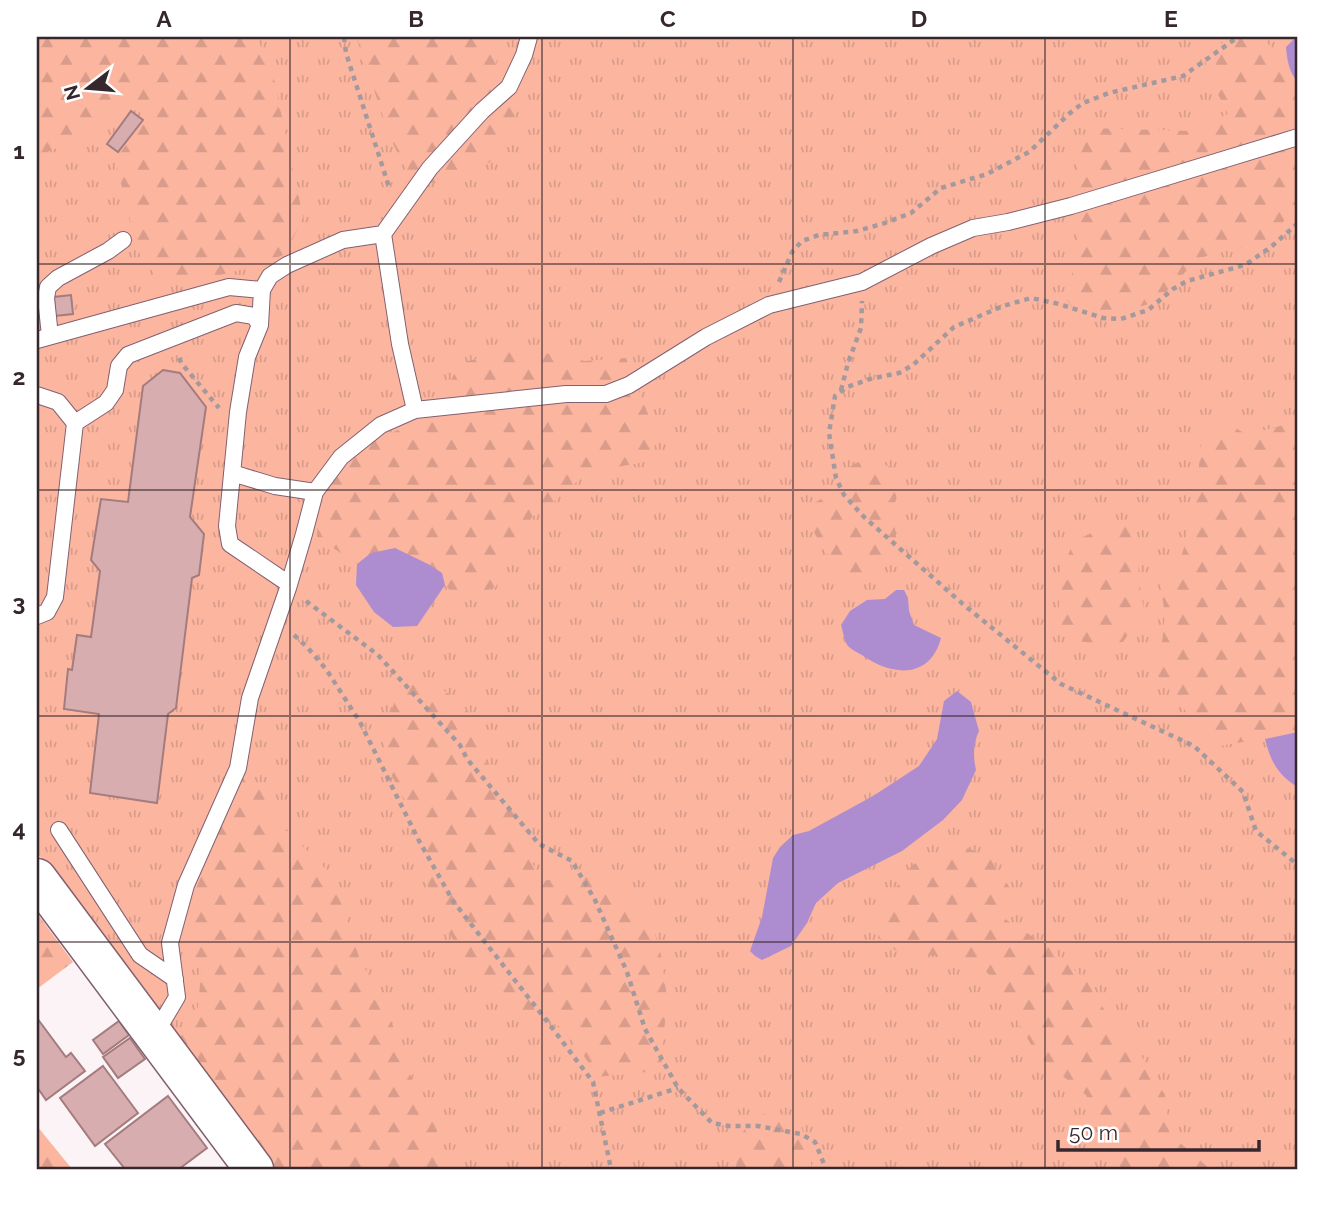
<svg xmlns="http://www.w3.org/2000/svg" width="1335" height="1206" viewBox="0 0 1335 1206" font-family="Raleway,sans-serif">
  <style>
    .grass { fill: url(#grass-tufts) }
    .forest { fill: url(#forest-firs) }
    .water { fill: #ad8dd0 }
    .building { fill: #d7adaf; stroke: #a47c7e; stroke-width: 2 }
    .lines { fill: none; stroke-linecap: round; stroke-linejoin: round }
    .lane-casing { stroke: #83606f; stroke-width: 18 }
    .secondary-casing { stroke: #83606f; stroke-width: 41 }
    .path { stroke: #a4999d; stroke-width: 4.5; stroke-dasharray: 5 5; stroke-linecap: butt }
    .lane { stroke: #fff; stroke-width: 16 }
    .secondary { stroke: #fff; stroke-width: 38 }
    .grid { fill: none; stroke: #36272d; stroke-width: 2; stroke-opacity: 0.55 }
    .neatline { fill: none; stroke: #36272d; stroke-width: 2.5 }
    .grid-label { font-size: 23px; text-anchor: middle; font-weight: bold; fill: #36272d }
  </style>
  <defs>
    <pattern id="grass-tufts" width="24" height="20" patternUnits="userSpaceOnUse" patternTransform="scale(1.75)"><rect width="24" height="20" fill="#fcb6a0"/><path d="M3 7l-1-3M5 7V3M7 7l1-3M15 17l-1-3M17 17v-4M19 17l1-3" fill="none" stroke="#d99c8a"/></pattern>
    <pattern id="forest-firs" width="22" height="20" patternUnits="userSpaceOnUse" patternTransform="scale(1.75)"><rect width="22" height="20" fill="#fcb6a0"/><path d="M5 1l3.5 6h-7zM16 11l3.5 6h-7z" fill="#d99c8a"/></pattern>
  </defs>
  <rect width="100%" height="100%" fill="#fbf3f6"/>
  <path class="grass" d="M37 37H1298V1169H273L64 887 37 853Z"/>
  <path class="forest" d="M37 37H257L274 79 303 217 286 254 251 267 185 284 155 275 138 251 115 160 145 119 127 96 72 142 37 156Z
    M356 37H504L491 79 498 101 512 106 519 126 489 163 463 167 439 183 413 182 391 140Z
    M1234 37H1259L1287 59 1293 77 1298 82V207L1263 242 1199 258 1156 302 1120 312 1078 317 1066 298 1077 253 1082 203 1077 163 1091 128 1190 131 1228 114 1208 75 1204 54 1230 38Z
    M503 352 565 354 584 361 626 358 657 437 651 461 588 472 556 500 532 517 519 538 508 545 496 587 459 599 445 585 442 573 430 565 371 553 357 564 317 537 319 499 351 459 373 440 434 416 456 370 468 361Z
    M1221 419 1247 435 1298 421V732L1214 747 1151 667 1162 643 1165 614 1160 584 1180 562 1196 503 1201 440Z
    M866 458 879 464 898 468 901 478 892 512 896 534 897 557 863 573 850 577C829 560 819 543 807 518L812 504 849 484 851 466Z
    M1130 522 1137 530 1139 580 1144 611 1123 642 1101 646 1080 641 1062 633 1059 606V576L1074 541 1098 530Z
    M425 678 455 698 479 723 487 766 524 819 521 846 544 881 585 870 600 878 649 914 661 955 667 998 661 1068 646 1072 597 1077 584 1056 561 1027 488 996 430 902 423 835 383 759 386 726 398 692Z
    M242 775 257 782 273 818 332 875 360 960 384 1001 414 1085 436 1122 441 1169H273L177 1041 198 1007 201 972 183 925 216 835Z
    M959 844 990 858 1012 891 1002 917 1046 945 1087 981 1111 1021 1131 1039 1165 1095 1170 1134 1210 1169H1121L1086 1095 1037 1055 1010 1008 1001 986 980 966 939 956 899 953 878 938 880 911 912 865Z
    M37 913 73 962 37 989Z
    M774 1113 798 1118 808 1145 812 1169H736L738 1139 754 1116Z
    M37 1126 72 1169H37Z"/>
  <path class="water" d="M1296 37H1298V82C1289 73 1287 59 1286 47Z
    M395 548 430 565 442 573 445 585 417 626 393 627 374 612 356 585 357 564 371 553Z
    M896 590H904L908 598 909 611 914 625 941 638C930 680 891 676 862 655 858 653 851 649 848 646 844 641 843 631 841 625L850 611 867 600 885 599Z
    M957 691 971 702 979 731C973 743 973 757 976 770L962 800 943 820 902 851 838 883 816 903 807 923 791 946 762 960 755 956 750 951 762 917 773 858 780 847 793 835 809 831 873 796 919 766 937 739 944 701Z
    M1298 732V787C1278 776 1270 760 1265 739Z"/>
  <path class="building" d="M131 111 143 120 118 152 107 144Z
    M71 295 73 314 55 316 54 297Z
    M163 370 180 373 206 407 190 517 204 534 199 575 192 578 176 708 168 714 157 803 90 793 99 714 64 709 68 669 72 670 77 635 91 637 100 571 91 560 101 499 128 502 143 386Z
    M37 1018 66 1057 71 1053 85 1071 46 1100 37 1087Z
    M119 1021 129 1035 103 1054 93 1040Z
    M130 1038 145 1059 118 1078 103 1057Z
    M103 1066 138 1113 95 1146 60 1098Z
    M168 1096 207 1148 179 1169H125L105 1144Z"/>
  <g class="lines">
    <defs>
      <path id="lane" d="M50 336 46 298 48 287 58 278 108 251 123 240
        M37 340 229 287 262 290
        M37 395 58 402 75 423 55 597 47 612 37 616
        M415 410 566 394H606L629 385 706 337 769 305 862 282 931 246 973 228 1008 222 1071 206 1298 137
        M75 423 106 403 115 390 119 366 128 355 236 313 254 316 260 325
        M232 473 275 486 315 492
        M289 584 230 544 227 526 238 412 247 357 260 325 262 290 270 276 287 265 343 240 383 234
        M59 830 140 955 175 979
        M155 1034 177 997 170 943 186 885 238 768 250 698 288 588 304 534 315 492 341 457 381 425 415 410 400 344 383 234 430 168 482 111 509 87 524 55 529 37"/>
      <path id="secondary" d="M37 878 254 1169"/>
    </defs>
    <use href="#lane" class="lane-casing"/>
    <use href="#secondary" class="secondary-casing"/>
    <path class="path" d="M344 37 346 53 390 190
      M1298 223 1271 247 1245 265 1187 281 1173 289 1148 310 1121 319 1103 318 1059 304 1031 298 1003 306 954 327 913 365 899 373 870 379 847 387 835 396 829 433 836 478 844 495 864 517 964 605 1061 684 1194 746 1243 792 1256 831 1298 865
      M779 282 792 252 802 241 819 235 857 231 885 223 911 213 941 188 987 174 1029 152 1070 113 1083 103 1109 93 1183 76 1238 37
      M179 358 182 364 219 408
      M841 390 848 363 861 328 862 301
      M306 601 378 655 460 745 467 759 539 844 572 861 595 900 627 972 645 1029 678 1088 712 1123 729 1126H758L801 1134 815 1142 826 1169
      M294 635 307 647 326 669 360 722 418 839 453 901 553 1029 593 1082 611 1169
      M600 1113 678 1088"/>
    <use href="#lane" class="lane"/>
    <use href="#secondary" class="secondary"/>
  </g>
  <path class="grid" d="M290 37V1169M542 37V1169M793 37V1169M1045 37V1169M37 264H1298M37 490H1298M37 716H1298M37 942H1298"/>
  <rect width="1335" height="1206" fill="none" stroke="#ffffff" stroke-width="77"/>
  <g transform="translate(88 88) rotate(254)" stroke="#ffffff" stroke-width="5" paint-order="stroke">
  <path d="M0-5L12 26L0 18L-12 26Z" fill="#36272d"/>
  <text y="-10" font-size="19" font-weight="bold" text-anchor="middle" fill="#36272d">N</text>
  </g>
  <path d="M1058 1140v10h201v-10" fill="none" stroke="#36272d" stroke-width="3.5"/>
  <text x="1069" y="1140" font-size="21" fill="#36272d" stroke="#ffffff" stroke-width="5" paint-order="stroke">50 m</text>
  <rect x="38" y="38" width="1258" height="1130" class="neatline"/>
  <g class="grid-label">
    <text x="164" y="27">A</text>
    <text x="416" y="27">B</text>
    <text x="668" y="27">C</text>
    <text x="919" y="27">D</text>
    <text x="1171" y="27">E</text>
    <text x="19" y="159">1</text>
    <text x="19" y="385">2</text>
    <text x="19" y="611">3</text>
    <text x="19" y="837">4</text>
    <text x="19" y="1063">5</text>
  </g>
</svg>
